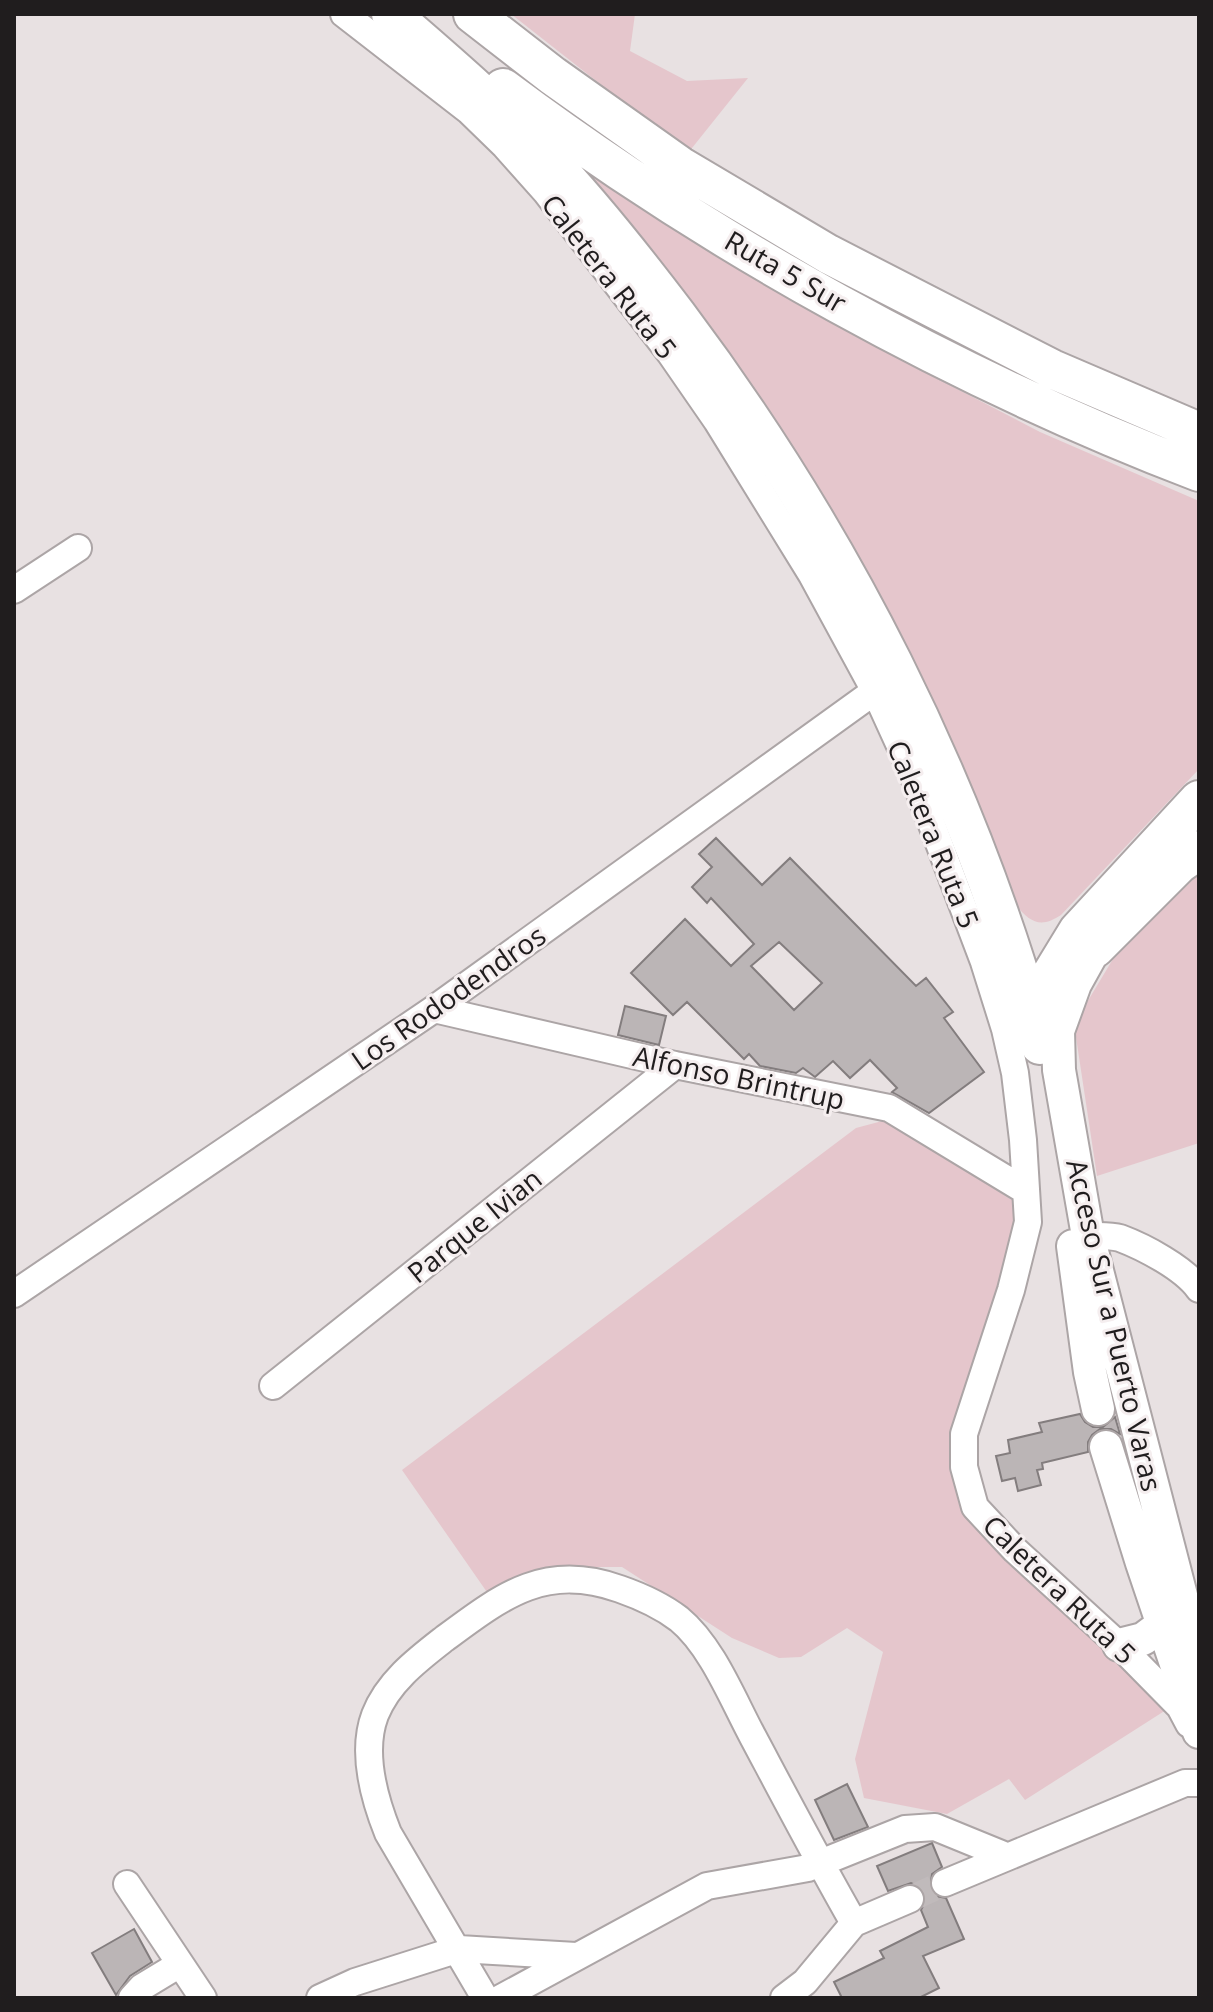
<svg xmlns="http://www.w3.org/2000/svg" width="1213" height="2012" viewBox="0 0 1213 2012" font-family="'Open Sans',sans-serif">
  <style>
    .green { fill: #e5c6cc }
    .building { fill: #bbb5b6; stroke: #837d7e; stroke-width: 2; fill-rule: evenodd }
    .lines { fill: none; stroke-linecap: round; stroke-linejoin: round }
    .minor-tunnel { stroke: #c0babb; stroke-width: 26; stroke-dasharray: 26 13; stroke-linecap: butt }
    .minor-casing { stroke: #aca5a6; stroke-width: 30 }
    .major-casing { stroke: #aca5a6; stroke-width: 36 }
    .highway-casing { stroke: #aca5a6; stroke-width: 42 }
    .minor { stroke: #fff; stroke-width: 26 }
    .major { stroke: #fff; stroke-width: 32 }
    .highway { stroke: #fff; stroke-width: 38 }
    .labels { text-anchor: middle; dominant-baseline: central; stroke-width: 6; stroke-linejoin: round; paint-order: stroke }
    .street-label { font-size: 28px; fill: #201d1e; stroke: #f5eeef }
  </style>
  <rect width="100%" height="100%" fill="#e8e1e2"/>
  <path class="green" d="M511 14H635L630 51 687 81 748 78 688 153Z
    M572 161 876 347 1040 432 1199 501V769L1061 915C1040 929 1030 922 1015 904Z
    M1199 874V1143L1097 1176 1074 1024 1119 949Z
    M886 1120 1015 1202 1011 1261 963 1509 1166 1710 1025 1800 1009 1779 947 1814 864 1798 855 1759 883 1652 847 1628 801 1657 779 1658 732 1638 622 1567H544L489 1595 402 1470 856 1128Z"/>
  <path class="building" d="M716 838 762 885 790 858 916 986 926 978 953 1012 944 1018 984 1072 929 1113 892 1092 897 1088 870 1060 850 1078 833 1061 815 1077 803 1068 796 1073 760 1066 749 1054 744 1059 687 1002 673 1015 631 973 685 919 731 966 754 944 711 898 707 903 692 887 712 867 699 854ZM779 942 822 983 794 1010 751 966Z
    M625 1006 666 1016 659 1045 618 1035Z
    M1080 1414 1085 1422 1093 1427H1103L1115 1417 1120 1434 1111 1429H1100L1092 1435 1088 1442V1452L1042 1463 1043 1469 1037 1470 1041 1485 1018 1491 1015 1478 1002 1481 996 1456 1010 1453 1008 1440 1042 1432 1039 1423Z
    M847 1784 868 1827 834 1840 815 1800Z
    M932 1843 942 1867 932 1874 930 1888 936 1896 946 1898 964 1939 923 1956 939 1988 919 1998H842L834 1982 884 1958 880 1951 928 1927 921 1910 926 1900 920 1887 911 1883 888 1891 877 1866Z
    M134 1929 152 1962 130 1976 116 1995 92 1953Z"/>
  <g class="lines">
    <path class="minor-tunnel" d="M910 1899 945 1883"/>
    <defs>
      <path id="minor" d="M344 14 469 111 505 146 546 192 670 353 717 421 812 575 875 691 912 772 984 962 1005 1029 1015 1073 1023 1140 1028 1222 1011 1290 964 1434V1467L975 1507 1015 1550 1119 1645 1180 1707 1189 1724
        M14 590 78 548
        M434 1009 675 1065 889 1108 1026 1191
        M1088 1236C1098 1236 1110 1235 1120 1238 1144 1247 1184 1268 1199 1289
        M14 1294 434 1009 875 691
        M273 1386 675 1065
        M945 1883 1185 1783H1199
        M127 1884 203 1998
        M132 1998 142 1987 180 1964
        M320 1998 355 1982 459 1949 576 1956
        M485 1998 388 1833C374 1798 361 1752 375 1715 388 1682 417 1660 444 1639 502 1596 545 1562 620 1589 640 1596 662 1606 679 1619 712 1646 733 1700 753 1737 786 1799 819 1862 854 1923
        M501 1998 707 1886 808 1868 905 1829 935 1827 1006 1856
        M784 1998 805 1982 854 1923 910 1899"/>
      <path id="major" d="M1095 948 1075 984 1058 1031 1059 1070 1088 1236 1184 1607 1199 1707
        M1073 1246 1090 1372 1098 1409
        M1106 1447 1142 1563 1199 1732
        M1119 1645 1143 1639 1178 1613"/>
      <path id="highway" d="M391 14C444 60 498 106 546 157 593 206 636 261 677 315 841 533 968 782 1040 1045
        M473 14 553 76 680 166 828 254 1052 369 1199 432
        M503 88C712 244 956 379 1199 472
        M1095 948 1179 864 1199 850
        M1040 1026 1045 985 1078 931 1199 800"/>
    </defs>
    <use href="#minor" class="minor-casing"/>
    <use href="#major" class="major-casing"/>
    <use href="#highway" class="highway-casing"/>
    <use href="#minor" class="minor"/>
    <use href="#major" class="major"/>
    <use href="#highway" class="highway"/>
  </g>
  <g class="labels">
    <g class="street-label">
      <text transform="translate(786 271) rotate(30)">Ruta 5 Sur</text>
      <text transform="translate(610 276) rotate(52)">Caletera Ruta 5</text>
      <text transform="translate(934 834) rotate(68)">Caletera Ruta 5</text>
      <text transform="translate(448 997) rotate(-35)">Los Rododendros</text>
      <text transform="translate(739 1077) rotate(12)">Alfonso Brintrup</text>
      <text transform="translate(474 1225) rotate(-39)">Parque Ivian</text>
      <text transform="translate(1115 1325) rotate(77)">Acceso Sur a Puerto Varas</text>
      <text transform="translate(1060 1589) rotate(44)">Caletera Ruta 5</text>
    </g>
  </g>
  <rect width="1213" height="2012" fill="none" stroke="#201d1e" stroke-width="32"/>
</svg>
